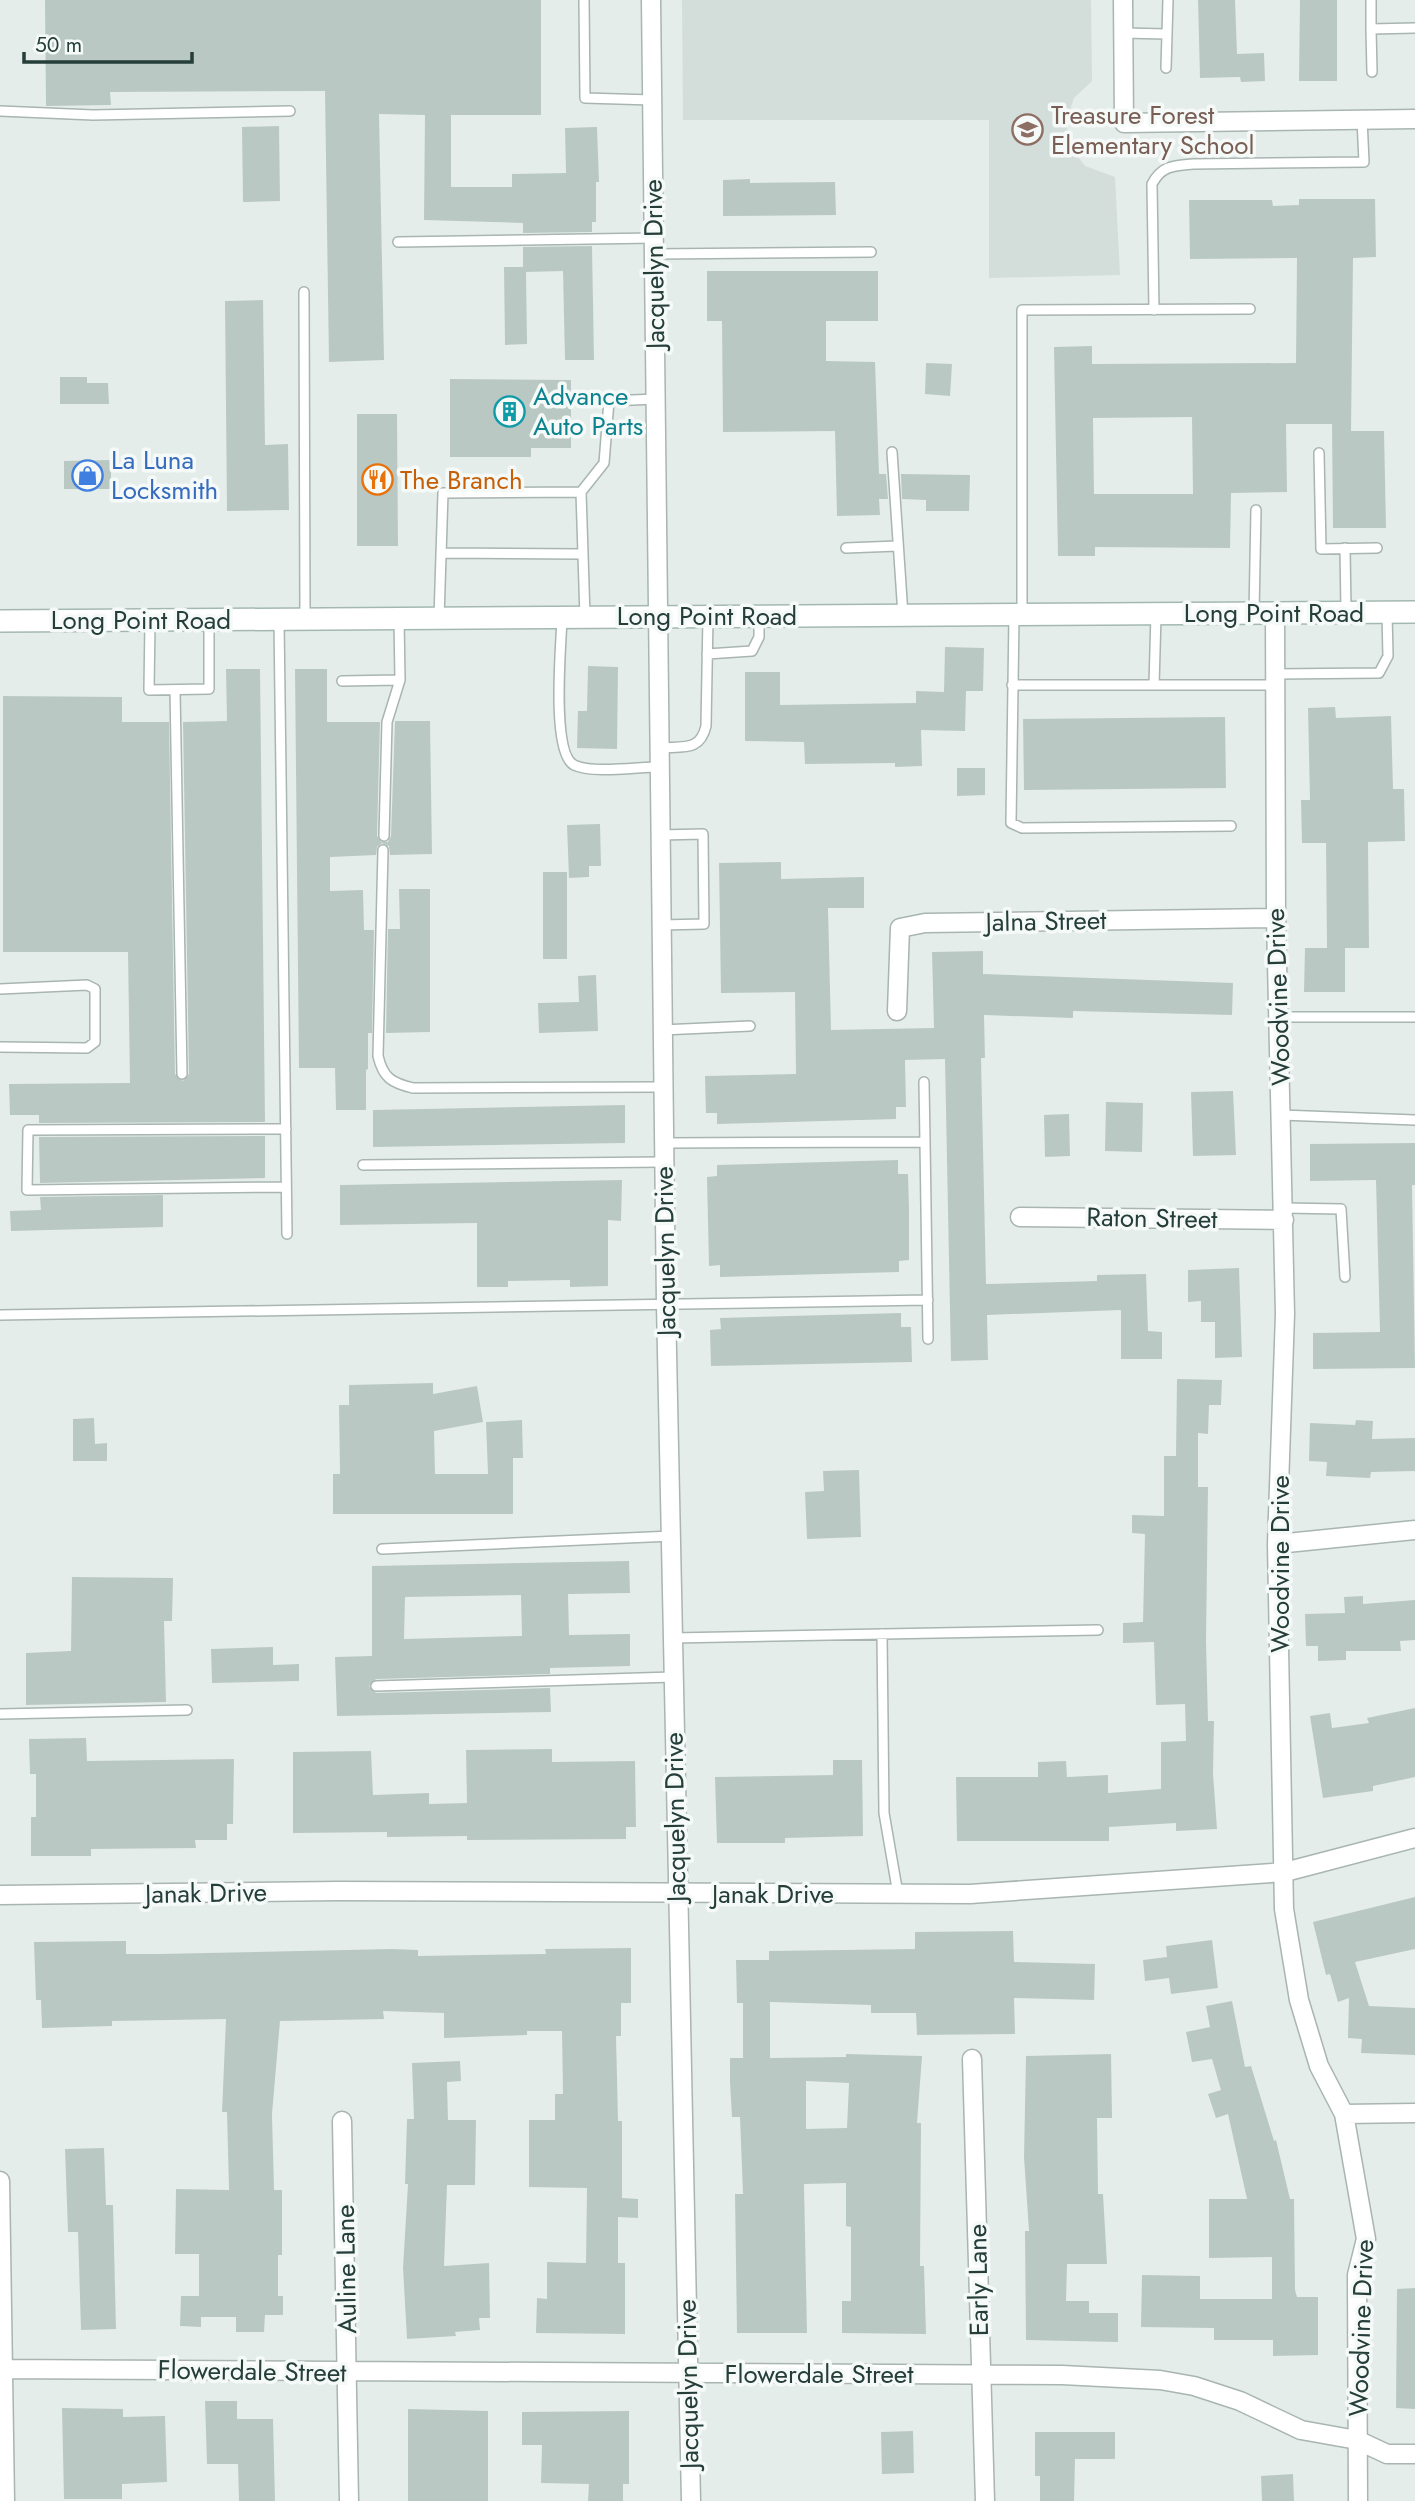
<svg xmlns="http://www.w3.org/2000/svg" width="1415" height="2501" viewBox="0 0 1415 2501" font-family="Jost,sans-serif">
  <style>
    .built { fill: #d3ddd9 }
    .building { fill: #bac8c3; fill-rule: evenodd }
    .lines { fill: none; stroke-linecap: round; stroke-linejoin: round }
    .service-casing { stroke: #a8b5b1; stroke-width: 12 }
    .minor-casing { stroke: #a8b5b1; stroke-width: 21 }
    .secondary-casing { stroke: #a4b8b2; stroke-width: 24 }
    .service { stroke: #fff; stroke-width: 9 }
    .minor { stroke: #fff; stroke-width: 18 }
    .secondary { stroke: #fff; stroke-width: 21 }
    .labels { text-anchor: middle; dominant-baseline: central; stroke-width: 7; stroke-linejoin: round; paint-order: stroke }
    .education-label { font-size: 26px; fill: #785e54; stroke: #f5faf8; text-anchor: start }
    .street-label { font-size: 26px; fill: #253e39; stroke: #f5faf8 }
    .culture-label { font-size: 26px; fill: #0d838f; stroke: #f5faf8; text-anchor: start }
    .shop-label { font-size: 26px; fill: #366cbe; stroke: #f5faf8; text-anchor: start }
    .food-label { font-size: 26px; fill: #c56008; stroke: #f5faf8; text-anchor: start }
  </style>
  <rect width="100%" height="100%" fill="#e5edea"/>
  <path class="built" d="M682 0H1091L1092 81 1074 98 1066 122 1071 148 1085 166 1115 177 1120 275 989 278V120H683Z"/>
  <path class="building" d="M45 0H541V115H451V187H512V174L566 173 565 128 597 127 599 182H596V222H592V232L523 233V223L424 220 425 115 379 114 384 360 329 362 325 91 110 92 111 105 46 106Z
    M1198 0H1235L1237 54 1264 53 1265 81 1241 82 1240 77 1200 78Z
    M1300 0H1337V81H1299Z
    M279 126 280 201 243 202 242 127Z
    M750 179V183L835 182 836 215 723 216V180Z
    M1299 199H1375L1376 257 1353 258 1351 431H1384L1386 528H1333L1332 424H1286L1287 492 1231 493 1230 548 1095 547V556H1058L1054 347 1092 346V364L1296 363 1297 258 1190 259 1189 200H1272L1273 206 1299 205ZM1192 417 1193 494H1094L1093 418Z
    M592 246 594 360H565L563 271 526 272 527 344 505 345 504 267H523V247Z
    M707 271H878V321H826V361L875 362 879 474H886L888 499H879L880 515 837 516 835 431 723 432 722 321H707Z
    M263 300 265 445 288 444 289 510 227 511 225 301Z
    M926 363 952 364 950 396 925 394Z
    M60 377H87V383H108L109 404H60Z
    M450 379 571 380V448H531V457H450Z
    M357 414H397L398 546H357Z
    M111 460V489H64V461Z
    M901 474 970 475 969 511H926V500L902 499Z
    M945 647 984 648 983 691H966L965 731 921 730 922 766 895 767V763L805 764 804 742 745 741V672H780V705L916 703V691L944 692Z
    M588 666 618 667 617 749 577 748 578 711H587Z
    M226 669H260L265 1122 39 1123V1115H10L9 1084 130 1083 128 952H3V696L122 697V722H169L175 1074 183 1081 189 1074 183 722 227 721Z
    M295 669H327V722H380L377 836 381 842H388L391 836 395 721H430L432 854 390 855 389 846 382 843 377 847 376 855 330 857V891L363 890 364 930H374L372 1033H368V1069L366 1070V1110H336L335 1068H299Z
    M1335 707 1336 718 1391 716 1393 789H1404L1405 841 1368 842 1369 948H1345V992H1304L1305 948H1327L1326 843H1302L1301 800H1310L1308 708Z
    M1225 717 1226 788 1024 790 1023 719Z
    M957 768H985V795L957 796Z
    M600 824 601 866H589V877L569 878 567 825Z
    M781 862V879L864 877V908H828L831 1030 934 1028 932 952 983 951V974L1233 983 1232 1015 1073 1011V1018L984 1015 985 1058H981L986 1284 1097 1281V1275L1146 1274 1148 1331 1162 1332V1359H1121V1310L987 1315 988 1360 951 1361 945 1059 905 1060 906 1107H896V1119L717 1124V1113H706L705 1076 796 1074 795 992 721 993 719 863Z
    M543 872H567V959H543Z
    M399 889H430V1032L386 1033 388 929H400Z
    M596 975 598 1031 539 1033 538 1003 579 1002 578 976Z
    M1233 1091 1236 1155 1193 1156 1191 1092Z
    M1106 1102 1143 1103 1142 1152 1105 1151Z
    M625 1105V1143L373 1147V1110Z
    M1069 1114 1070 1156 1045 1157 1044 1115Z
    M265 1136V1178L40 1183 39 1137Z
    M1415 1143V1185H1412L1415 1368 1313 1369V1333L1380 1332 1376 1180 1310 1181V1144Z
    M898 1160V1174H908L909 1209V1260L899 1261V1272L720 1277V1265L709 1266 707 1177 717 1176V1165Z
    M622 1180 621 1221 608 1220V1286L570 1287V1280L508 1281V1287H477V1223L340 1225V1185Z
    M163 1195V1227L11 1231 10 1211 41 1210 40 1197Z
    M1239 1268 1242 1357 1215 1358V1322H1201V1301L1188 1302V1270Z
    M901 1313V1327H911L912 1362 711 1366 710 1330 721 1329 720 1318Z
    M1177 1379 1222 1380 1221 1405H1209L1208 1434 1198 1433V1487H1208L1206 1641 1208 1721H1214L1213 1773 1217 1829 1176 1831V1823L1109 1827V1841H957L956 1777H1038V1762L1066 1761 1067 1777 1108 1775V1793L1161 1789V1742L1186 1741 1185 1704 1156 1705 1154 1642 1123 1643V1623L1143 1622 1145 1534 1132 1533V1515L1164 1516V1456H1176Z
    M433 1383V1394L477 1386 483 1422 434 1431 435 1474H488L486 1422 522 1420 523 1458H513V1514H333V1474H340L339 1405H349V1385Z
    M94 1418 95 1444 107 1443V1461H73V1419Z
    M1356 1420 1373 1421 1372 1439 1415 1438V1471L1371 1472 1370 1478 1326 1476 1327 1462 1309 1461 1310 1423 1355 1425Z
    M859 1470 861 1537 807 1539 805 1492 824 1491 823 1471Z
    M629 1561 630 1593 568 1594 569 1635 630 1634V1666L550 1668V1674L376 1679 369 1686 376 1693 550 1688 551 1712 337 1716 335 1657 372 1656V1566ZM521 1595 522 1636 404 1639 405 1597Z
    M72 1577 173 1578 172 1621H164L166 1702 26 1705V1653L71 1651Z
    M1363 1596V1604L1415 1600V1640L1400 1641 1401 1651H1346V1660L1318 1661V1646H1306L1305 1614 1345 1613 1344 1597Z
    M273 1647V1665L299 1664V1681L212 1683 211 1649Z
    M1415 1708V1777L1373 1786V1791L1323 1798 1310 1716 1330 1713 1332 1728 1369 1723 1367 1718Z
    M86 1738 87 1761 234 1759 233 1824H227V1840H195L196 1848 91 1849V1856H31V1817H36V1774H30L29 1739Z
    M552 1749V1762L635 1761 636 1827H626V1839L467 1840V1836L387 1837V1832L293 1833V1752L371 1751 373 1795 429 1793V1804L467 1803 466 1750Z
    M833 1760H862L863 1836 785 1838V1843H717L715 1777 833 1775Z
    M1415 1897V1949L1355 1962 1369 2006 1415 2008V2055L1361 2053 1362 2039 1348 2038 1349 1998 1338 2002 1330 1974 1326 1975 1313 1922Z
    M1013 1931 1014 1962 1095 1964 1094 2000 1014 1998 1015 2034 917 2035 916 2013H871V2005L770 2002V2058L846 2057V2054L922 2056 917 2123H921L920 2266H924L926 2334 842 2333V2301H851V2227L846 2226V2183L804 2184 807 2333H737L735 2194H743L740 2117H732L730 2082V2058H743V2003H737L736 1960H769V1951L915 1949V1932ZM806 2081 849 2083 847 2128 806 2129Z
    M1212 1940 1218 1988 1171 1994 1169 1978 1145 1981 1143 1960 1167 1957 1166 1946Z
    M126 1941V1954H160L392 1949 418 1950V1956L478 1955 546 1954 545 1949 631 1948V2003H621V2036H616L618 2121H622V2198L638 2199V2218L618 2217V2263H625V2334L536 2333 537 2298 547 2299V2262L586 2263 587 2188 529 2187V2120H555V2094H563L562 2031H527V2035L444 2038V2013L383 2011 384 2019 280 2021 272 2114 274 2190H282V2255H278V2296H283V2315H265L264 2332H236V2317H201V2327L180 2326 181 2296H199V2254H175L176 2189 229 2190 227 2112H222L226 2019 112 2021V2026L42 2028 41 2000H36L34 1942Z
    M1232 2001 1245 2067 1251 2066 1274 2141 1276 2140 1290 2199H1294L1295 2290 1297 2297H1318V2355L1273 2356V2340H1214V2328L1141 2327 1142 2275 1200 2276V2299H1272V2257L1209 2258V2199H1247L1228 2114 1216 2118 1208 2094 1221 2090 1212 2059 1192 2062 1186 2032 1210 2027 1206 2006Z
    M1111 2054 1112 2118H1097L1098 2194H1103L1107 2264H1067L1066 2301H1089V2313H1118V2342L1026 2340 1025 2231H1029L1024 2157 1026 2056Z
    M460 2061 461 2081 447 2082 448 2120H476L475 2185H447L444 2266 489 2263 490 2318H479L480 2330 455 2332 456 2336 407 2339 403 2268 408 2184H405L407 2119H414L412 2063Z
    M104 2148 106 2205H113L116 2329 81 2330 78 2232H68L65 2149Z
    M1415 2288V2409L1396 2408 1397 2289Z
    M205 2401H237V2419H273L275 2501H239L238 2464H207Z
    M62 2408 123 2409V2417L165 2416 167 2482 122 2484V2499H64Z
    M408 2409 488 2411V2501H408Z
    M629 2411V2484H623V2501H588L589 2484 541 2483 542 2445H522V2412Z
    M913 2431 914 2473 882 2474 881 2432Z
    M1035 2432H1115V2459H1075L1074 2501H1040V2476H1035Z
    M1293 2474 1294 2501H1262L1261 2476Z"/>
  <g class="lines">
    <defs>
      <path id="service" d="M584 0 585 98 652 100
        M1371 0V29L1415 28
        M1371 29 1372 72
        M1123 33 1167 34 1168 0
        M1166 68 1167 34
        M0 111 93 115 290 111
        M398 242 654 238
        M654 254 871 252
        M304 292 305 618
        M1154 310 1152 184C1162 165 1174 166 1193 164L1364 162 1362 119
        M892 452 903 615
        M1319 453 1321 549 1377 548
        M581 492 604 463 609 401 656 399
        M846 548 897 546
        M1345 548 1346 611
        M441 553 581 554
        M1254 613 1256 510
        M1022 614V310L1250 309
        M1014 616 1011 823 1022 828 1231 826
        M439 618 443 493 581 492 585 617
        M562 619C561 645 551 753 574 765 592 774 638 767 659 767
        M279 621 287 1234
        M150 622 149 690 209 689V620
        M707 654 752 651 759 637V616
        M1275 674 1379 673 1388 656 1387 614
        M342 681 400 680
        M1012 685H1275
        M1154 685 1156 615
        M175 690 182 1074
        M659 748C683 746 700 752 706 726L708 617
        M660 835 703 834 704 924 661 925
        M384 836 387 722 400 680 399 619
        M383 850 378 1056C383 1078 392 1083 413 1088L662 1087
        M0 989 87 985 95 989V1042L87 1048 0 1047
        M1278 1017H1415
        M662 1030 750 1026
        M924 1082 925 1142
        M1281 1115 1415 1120
        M286 1129 28 1130 27 1190 286 1187
        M664 1143 925 1142 928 1339
        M363 1165 664 1162
        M1284 1208 1341 1209 1345 1277
        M0 1315 928 1300
        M382 1549 672 1536
        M882 1634 884 1813 898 1894
        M673 1638 1098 1630
        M376 1686 673 1677
        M0 1714 187 1710"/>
      <path id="minor" d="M651 0 666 1304 691 2501
        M1123 0 1124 123 1415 119
        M1275 613 1276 918 1285 1314 1277 1544 1284 1909 1299 2000 1319 2066 1344 2114 1366 2239 1357 2275 1358 2501
        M897 1011 900 928 925 923 1276 918
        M1020 1217 1284 1220
        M1277 1544 1415 1530
        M0 1895 339 1891 970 1894 1285 1872 1415 1838
        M972 2059 985 2501
        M1344 2114 1415 2113
        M342 2121 349 2501
        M0 2181 5 2501
        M0 2369 1062 2375 1160 2380 1194 2386 1240 2401 1301 2430 1357 2440 1387 2454H1415"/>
      <path id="secondary" d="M0 621 1415 612"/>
    </defs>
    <use href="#service" class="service-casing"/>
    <use href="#minor" class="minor-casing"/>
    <use href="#secondary" class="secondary-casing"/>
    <use href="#service" class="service"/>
    <use href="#minor" class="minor"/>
    <use href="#secondary" class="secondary"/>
  </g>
  <defs>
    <symbol id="school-ring" viewBox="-11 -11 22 22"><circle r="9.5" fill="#f5faf8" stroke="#8d6e63" stroke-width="1.5"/><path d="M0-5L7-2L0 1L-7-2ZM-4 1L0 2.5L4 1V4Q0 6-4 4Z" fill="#8d6e63"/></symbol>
    <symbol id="building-ring" viewBox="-11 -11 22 22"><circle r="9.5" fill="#f5faf8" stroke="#0f9aa8" stroke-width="1.5"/><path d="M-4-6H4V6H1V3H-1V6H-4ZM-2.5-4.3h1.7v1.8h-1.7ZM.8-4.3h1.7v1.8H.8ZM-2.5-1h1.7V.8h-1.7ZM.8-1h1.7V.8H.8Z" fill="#0f9aa8"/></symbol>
    <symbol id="shop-ring" viewBox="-11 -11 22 22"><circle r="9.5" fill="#f5faf8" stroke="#3f7fe0" stroke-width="1.5"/><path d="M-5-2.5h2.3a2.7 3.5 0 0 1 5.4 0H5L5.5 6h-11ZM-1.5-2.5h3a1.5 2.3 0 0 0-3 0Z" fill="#3f7fe0"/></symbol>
    <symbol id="restaurant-ring" viewBox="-11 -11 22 22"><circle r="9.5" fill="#f5faf8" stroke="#e8710a" stroke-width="1.5"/><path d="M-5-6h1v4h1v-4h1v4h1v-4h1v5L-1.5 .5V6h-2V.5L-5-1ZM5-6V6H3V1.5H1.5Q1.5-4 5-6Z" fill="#e8710a"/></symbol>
  </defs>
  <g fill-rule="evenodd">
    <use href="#school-ring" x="1010" y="112" width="35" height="35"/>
    <use href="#building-ring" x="492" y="394" width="35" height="35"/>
    <use href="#shop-ring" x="70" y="458" width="35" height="35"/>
    <use href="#restaurant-ring" x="360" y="462" width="35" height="35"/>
  </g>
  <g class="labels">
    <g class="education-label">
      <text x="1051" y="115">Treasure Forest<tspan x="1051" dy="30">Elementary School</tspan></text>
    </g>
    <g class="street-label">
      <text transform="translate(654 264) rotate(-91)">Jacquelyn Drive</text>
      <text x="1274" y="613">Long Point Road</text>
      <text x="707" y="616">Long Point Road</text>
      <text x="141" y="620">Long Point Road</text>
      <text transform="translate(1046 921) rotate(-1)">Jalna Street</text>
      <text transform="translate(1278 997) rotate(-92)">Woodvine Drive</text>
      <text transform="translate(1152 1218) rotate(1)">Raton Street</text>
      <text transform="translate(665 1251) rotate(-91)">Jacquelyn Drive</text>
      <text transform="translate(1280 1564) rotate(-90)">Woodvine Drive</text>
      <text transform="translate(675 1817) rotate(-91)">Jacquelyn Drive</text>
      <text transform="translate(206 1893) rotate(-1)">Janak Drive</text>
      <text x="773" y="1894">Janak Drive</text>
      <text transform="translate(346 2269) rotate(-91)">Auline Lane</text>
      <text transform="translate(978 2280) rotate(-91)">Early Lane</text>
      <text transform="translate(1361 2328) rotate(-88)">Woodvine Drive</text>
      <text transform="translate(252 2371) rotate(1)">Flowerdale Street</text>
      <text x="819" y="2374">Flowerdale Street</text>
      <text transform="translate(688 2384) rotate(-91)">Jacquelyn Drive</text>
    </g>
    <g class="culture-label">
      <text x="533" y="396">Advance<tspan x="533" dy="30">Auto Parts</tspan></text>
    </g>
    <g class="shop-label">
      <text x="111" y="460">La Luna<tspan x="111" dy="30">Locksmith</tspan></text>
    </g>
    <g class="food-label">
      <text x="400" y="480">The Branch</text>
    </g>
  </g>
  <path d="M24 52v10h168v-10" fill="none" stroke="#253e39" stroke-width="3.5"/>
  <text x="35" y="52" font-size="21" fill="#253e39" stroke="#f5faf8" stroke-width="5" paint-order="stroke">50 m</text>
</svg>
